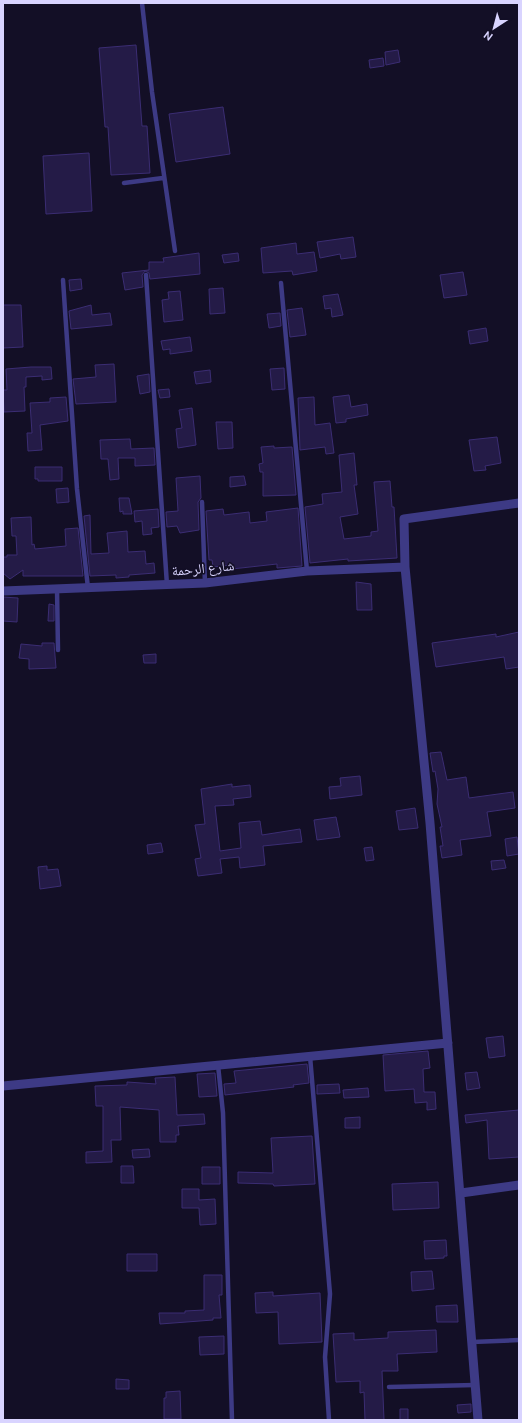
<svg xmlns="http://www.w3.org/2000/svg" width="522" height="1423" viewBox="0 0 522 1423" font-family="Ubuntu,'Noto Naskh Arabic',sans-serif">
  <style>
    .building { fill: #241b47; stroke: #3b2d73 }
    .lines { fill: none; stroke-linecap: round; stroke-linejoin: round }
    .service { stroke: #3d3a85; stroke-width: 4.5 }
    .minor { stroke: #3d3a85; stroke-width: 9 }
    .labels { text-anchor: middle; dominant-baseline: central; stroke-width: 3; stroke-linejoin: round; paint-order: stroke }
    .street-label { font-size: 14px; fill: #d9d4ff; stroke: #130f26 }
  </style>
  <rect width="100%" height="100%" fill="#130f26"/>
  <path class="building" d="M136 45 142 126H147L150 173 111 175 108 127H105L99 48Z
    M398 50 400 62 386 65 385 52Z
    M383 58 384 66 370 68 369 60Z
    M223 107 230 154 176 162 169 114Z
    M89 153 92 211 46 214 43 156Z
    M353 237 356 257 341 259 340 254 320 258 317 242Z
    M296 243 297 254 314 252 317 271 293 275 292 271 263 273 261 248Z
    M199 253 200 274 150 279 149 273 145 271 142 275 143 287 125 290 122 273 149 270V262H164L163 258Z
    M238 253 239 261 224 263 222 255Z
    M463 272 467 295 444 298 440 275Z
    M81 279 82 289 70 291 69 280Z
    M223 288 225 313 210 314 209 289Z
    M180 291 183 320 164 322 162 300 169 299 168 292Z
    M338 294 343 315 332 317 331 308 325 309 323 296Z
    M3 305H21L23 347 3 348Z
    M91 305 92 315 110 313 112 325 71 329 69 311Z
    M302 308 306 335 290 337 287 310Z
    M280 313 281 326 269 328 267 314Z
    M486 328 488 341 470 344 468 331Z
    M190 337 192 351 170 354V349L163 350 161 341Z
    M114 364 116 402 76 404 73 379 96 377 95 365Z
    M31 367H51L52 379 42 380V376L26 377V387H24L25 411 4 412 3 390H7L6 369Z
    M284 368 285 389 272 390 270 369Z
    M210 370 211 382 196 384 194 372Z
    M149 374 150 392 140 394 137 376Z
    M169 389 170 397 160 398 158 390Z
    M349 395 351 407 367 404 368 415 346 419V422L336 423 333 397Z
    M66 397 68 421 40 425 42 450 28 451 27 433H32L30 403 50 402V398Z
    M314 397 315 425 330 423 334 453 326 454 325 447 300 450 298 398Z
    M192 408 196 445 178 448 176 429 182 428 179 410Z
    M216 422H232L233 448 218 449Z
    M497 437 501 463 485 466 486 470 474 471 469 440Z
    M130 439 131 449 154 448 155 465 135 466V458H118L119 479 110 480 108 459H101L100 440Z
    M274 446V448L292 447 296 495 263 496V472H260L259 464 263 463 261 447Z
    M354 453 357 485H354L358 514 340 517 344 539 371 536V532L378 531 374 482 390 481 392 507H394L397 558 348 561V559L310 563 305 507 323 504 322 494 342 492 339 455Z
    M35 467H62V481H38V479H35Z
    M200 476 201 498 198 502 199 530 180 533 177 526 167 527 166 512 178 511 176 478Z
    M244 476 246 485 230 487V477Z
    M68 488 69 502 57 503 56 489Z
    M119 498H129L132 514H123V511L120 512Z
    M298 508 302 566 277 568V564L232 569 231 565 213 567 212 560H209L206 511 223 509 224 515 249 512 250 523 267 521 266 512Z
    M158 509 159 527 151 528 152 534 143 535 142 521 135 522 134 511Z
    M90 515 91 554 109 553 107 533 127 531 128 552 145 551 146 564 154 563 155 573 129 575V577L116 578V575L90 576 84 516Z
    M31 517 32 545 34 544 35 549 66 546 65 529 78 528 83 576H23V570L10 579 3 573V557H7V555H17L16 536H12L11 518Z
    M356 582 371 584 372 610H357Z
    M3 597 18 598 17 622 3 621Z
    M49 604 54 605V621H48Z
    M519 632V667L506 669 504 657 436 667 432 643 496 634V637Z
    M42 643H54L56 668 29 669V659L19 658 21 644 42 646Z
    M156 654V663H144L143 655Z
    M441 752 447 780 466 777 469 798 513 792 515 808 487 812 491 836 460 840 462 855 442 858 440 846H443L440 827H442L437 804 438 789 435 771 433 772 430 753Z
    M360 776 362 795 330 799 329 787 341 786 340 778Z
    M232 784V787L250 785 251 797 233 799 234 805 215 806 220 851 241 848 239 823 260 821 262 835 300 829 302 842 263 846 265 865 240 868 239 857 220 859 222 873 198 876 195 859 201 858 195 825 205 824 201 789Z
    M415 808 418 828 399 830 396 811Z
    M336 817 340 837 317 840 314 820Z
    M517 837 519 854 507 856 505 839Z
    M161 843 163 852 148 854 147 845Z
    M372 847 374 860 366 861 364 848Z
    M504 860 506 868 492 870 491 861Z
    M47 866V870L58 869 61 886 40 889 38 867Z
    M503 1036 505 1056 489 1058 486 1038Z
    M428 1051 430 1068 423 1069 424 1092H435L436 1109 427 1110V1102L415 1103 414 1089 385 1091 383 1055Z
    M307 1064 309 1083 293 1085 294 1087 225 1095 224 1084 236 1083 234 1071Z
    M477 1072 480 1088 467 1090 465 1073Z
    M215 1073 217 1096 199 1097 197 1074Z
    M175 1077 177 1115 204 1114 205 1124 178 1126 179 1135H176V1142H160L159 1110 120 1107 121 1140H111L112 1162 86 1163V1152L103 1151V1106H96L95 1086 127 1085V1082L156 1084 155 1078Z
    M339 1084 340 1093 317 1094V1085Z
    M368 1088 369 1097 344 1098 343 1090Z
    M519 1110V1157L489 1159 487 1120 466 1123 465 1115Z
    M360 1117V1128H345V1118Z
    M312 1136 315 1184 274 1186 273 1184 238 1183V1172L273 1173 271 1138Z
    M149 1149 150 1157 133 1158 132 1150Z
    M121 1166H133L134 1183H121Z
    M202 1167H220V1184H202Z
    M438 1182 439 1208 393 1210 392 1184Z
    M182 1189H199V1200L215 1199 216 1224 200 1225 199 1208H182Z
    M446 1240 447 1256H444V1258L425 1259 424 1241Z
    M127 1254H157V1271H127Z
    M432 1271 434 1289 412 1291 411 1272Z
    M204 1275H222V1295H219L221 1318H213V1320L160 1324 159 1313H185V1311L204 1310Z
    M273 1292V1296L320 1293 322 1342 279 1344 278 1312 256 1313 255 1293Z
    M457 1305 458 1322H437L436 1306Z
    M436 1330 437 1352 397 1354 398 1371H382L384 1420H365L364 1392 360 1393V1381L336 1382 333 1334 354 1333V1340L388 1338V1332Z
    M224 1336V1354L200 1355 199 1337Z
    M116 1379 129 1380V1389H116Z
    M180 1391 181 1419H164V1398H166V1392Z
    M471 1404V1412L458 1413 457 1405Z
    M400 1409H408V1420H400Z"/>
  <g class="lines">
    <path class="service" d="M142 3 152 92 175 251
      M124 183 163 178
      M146 275 167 585
      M63 280 77 489 88 588
      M281 283 307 571
      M202 502 205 583
      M57 589 58 650
      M310 1056 330 1294 325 1357 329 1420
      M218 1065 223 1113 232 1420
      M472 1342 519 1340
      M389 1387 475 1385"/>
    <path class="minor" d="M3 591 205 583 307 571 405 567
      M3 1086 448 1043
      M461 1193 519 1185
      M478 1420 430 823 405 567 404 519 519 503"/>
  </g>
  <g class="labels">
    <g class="street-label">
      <text transform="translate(203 568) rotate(-5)">شارع الرحمة</text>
    </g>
  </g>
  <rect width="522" height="1423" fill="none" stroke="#d9d4ff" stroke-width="8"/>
  <g transform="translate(494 28) rotate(216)" stroke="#130f26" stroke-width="3" paint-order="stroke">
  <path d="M0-3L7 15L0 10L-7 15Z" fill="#d9d4ff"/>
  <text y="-6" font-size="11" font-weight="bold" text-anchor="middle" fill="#d9d4ff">N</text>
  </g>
</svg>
